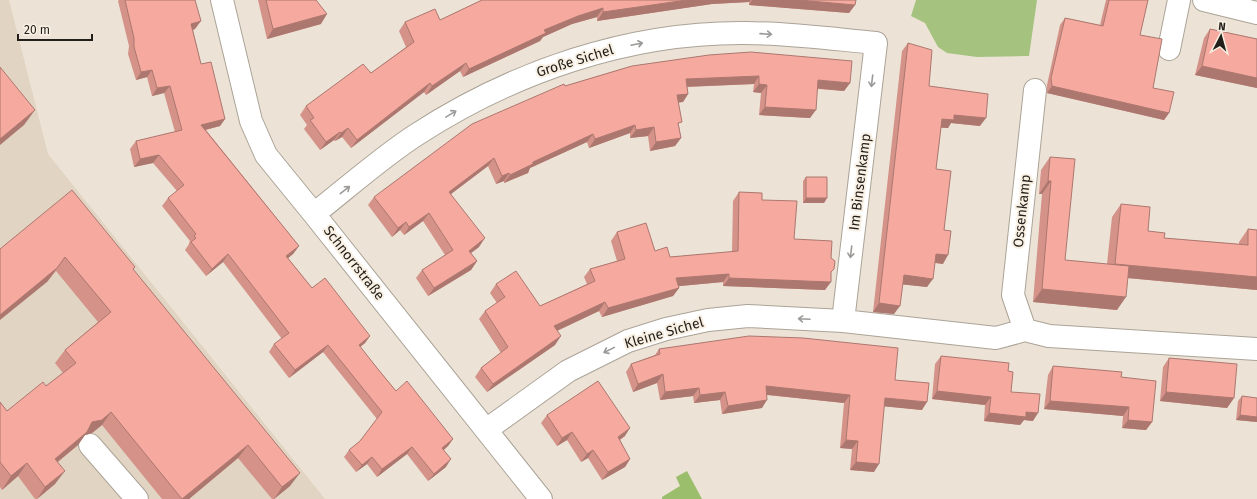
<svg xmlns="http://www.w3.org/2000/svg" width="1257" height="499" viewBox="0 0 1257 499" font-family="'Fira Sans',sans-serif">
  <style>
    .built { fill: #e1d4c2 }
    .green { fill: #a5c37f }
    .forest { fill: #9bbe6c }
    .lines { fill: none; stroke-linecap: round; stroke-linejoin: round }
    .minor-casing { stroke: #aba397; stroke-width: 24 }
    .minor { stroke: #fff; stroke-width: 22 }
    .wall { fill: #d49289 }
    .shaded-wall { fill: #ac776f }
    .building { fill: #f6aa9f; stroke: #ac776f }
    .oneway { stroke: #9c9a98 }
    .labels { text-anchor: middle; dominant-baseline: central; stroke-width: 4; stroke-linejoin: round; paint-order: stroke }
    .street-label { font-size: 14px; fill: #221f1a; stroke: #f9f0e4 }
  </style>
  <rect width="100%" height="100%" fill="#ece3d6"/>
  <path class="built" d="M0 0H9L48 154 325 499H0Z"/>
  <path class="green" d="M916 0H1037L1029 56 977 57 947 53 938 47 925 23 911 16Z"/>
  <path class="forest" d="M687 471 702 499H662V497L680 486 676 477Z"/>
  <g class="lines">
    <defs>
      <path id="minor" d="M222 0 251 121 266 155 314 214 541 499
        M1204 0 1257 13
        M1169 49 1179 0
        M314 214C347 188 382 157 416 135 513 72 628 32 745 33 788 33 833 39 876 43L843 321
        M1025 330 1013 295 1035 90
        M486 430 568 371 628 341 666 329 708 320 748 316 843 321 996 338 1025 330 1049 336 1257 349
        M90 445 137 499"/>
    </defs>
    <use href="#minor" class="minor-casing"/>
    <use href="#minor" class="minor"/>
  </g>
  <path class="wall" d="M119 0H195V29L193 30 201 64 225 119 220 126 206 130 299 246 293 254 288 258 312 288 370 336 365 343 360 347 396 391 453 439 448 446 444 450 446 467 428 481 407 454 377 477 367 464 356 472 344 457 349 450 360 441 377 419 323 352 289 378 269 352 274 344 282 339 223 262 206 276 185 250 189 244V243L190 241 162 206 168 198 177 191 153 163 134 167 130 149 136 141 175 132 164 93 152 96 147 77 136 80 128 54 129 46 118 1Z
    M258 0H316L321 24 267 39Z
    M482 0H856L855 5 849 13 749 5V2L712 4 597 21V17L572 24 543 37 540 41 463 77 460 71 426 95 424 92 351 148 342 137 335 141 334 140 320 150 304 129 307 125 300 115 306 106 371 73 406 47 399 31 405 22 440 20Z
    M1106 0H1148L1140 35 1153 88 1169 113 1164 120 1047 93V85L1060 25 1065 18 1100 25Z
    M1210 29 1257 39V88L1195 75 1204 38Z
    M908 43 929 86 980 126 951 123 948 128H941L936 169 944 230 943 264 935 263 927 287 902 284 894 314 873 312 902 51Z
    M632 66 850 83 844 91 818 89 810 118 759 115 761 93 753 92 754 84 687 87 688 94 683 102H678L679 126 681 138 675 146 650 151 648 136 630 138V133L589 148 587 142 530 168 528 173 504 183V181L496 184 488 166 451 194 479 247 471 253 477 261 471 270 428 296 416 278 422 270 445 255 423 221 404 235 400 230 392 237 368 205 374 197 565 86Z
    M1050 157 1065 260 1107 264 1112 217 1121 204 1148 231 1164 238 1239 244V242L1248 229 1257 230V290L1127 278 1117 310 1033 302 1040 217 1042 194H1039L1041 170Z
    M806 177 827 198 824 203H803V181Z
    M72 190 133 270 290 486 274 499H272L238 458 189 499H162L102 425 92 433 85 435 78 445 58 462 55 484 37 499H35L18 476 2 490 0 487V402L7 411 46 386 63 373 55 363 65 350 98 322 56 271 47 282Z
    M739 192 762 200 794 239 831 274 825 290 723 286V282L678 286 679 288 673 296 602 317 599 311 557 331 555 345 487 392 475 377 481 368 501 353 479 319 485 311 497 303 490 293 496 284 540 306 587 284 584 277 590 269 617 261 611 241 617 232 655 251 670 257 732 252 733 201Z
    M659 349 895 380 922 410 884 406 874 472 850 470 852 449 840 448 844 403 767 395 762 408 722 414 720 400 694 403 693 396 660 400 657 383 633 392 626 372 631 364 655 355Z
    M941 356 1008 371 1011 392 1033 421 1024 420 1020 425 984 421 985 405 932 399 935 364Z
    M1169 358 1234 398 1227 408 1160 401 1163 367Z
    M1053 366 1121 377 1152 422 1146 430 1122 428 1123 416 1044 409 1048 375Z
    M1242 396 1257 398V422L1236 420 1238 401Z
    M547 415 625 436 620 440 630 459 625 467 602 480 588 458 581 462 567 440 557 446 541 423Z"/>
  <path class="shaded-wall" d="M687 0H751L749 2 712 4 597 21 603 12Z
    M752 0H798L855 5 849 13 749 5Z
    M603 8 597 17 572 24 543 37 540 41 463 77 469 69 544 30 578 16Z
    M327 14 321 24 267 39 273 29Z
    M201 21 195 29 186 32 191 24Z
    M466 63 460 71 426 95 432 86Z
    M1202 66 1257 78V88L1195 75Z
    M152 70 147 77 136 80 141 72Z
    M759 76 754 84 680 87 686 79Z
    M818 80 850 83 844 91 813 88Z
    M430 83 424 92 351 148 357 140Z
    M759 84 767 85 761 93 753 92Z
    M170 86 164 93 152 96 157 88Z
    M1052 86 1169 113 1164 120 1047 93Z
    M688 94 683 102 671 104 677 95Z
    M765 107 816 110 810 118 759 115Z
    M35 110 24 125 0 145V139Z
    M954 115 986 118 980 126 951 123 948 128 936 127 942 119Z
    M225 119 220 126 196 132 201 125Z
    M635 125 630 133 589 148 595 139Z
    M654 127 648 136 630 138 636 130Z
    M348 128 342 137 335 141 341 133Z
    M340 132 334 140 320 150 326 142Z
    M593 134 587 142 530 168 528 173 504 183 510 175 533 162Z
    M681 138 675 146 650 151 656 142Z
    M159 155 153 163 134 167 140 159Z
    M494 158 488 166 443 200 449 192Z
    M509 173 504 181 496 184 502 176Z
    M1048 181H1051L1042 194H1039Z
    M806 198H827L824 203H803Z
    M429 213 423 221 404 235 409 227Z
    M406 222 400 230 392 237 398 228Z
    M485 238 479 247 463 259 469 251Z
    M299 246 293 254 281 264 286 256Z
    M228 254 223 262 206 276 212 269Z
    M936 254 948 255 943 264 930 262Z
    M65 257 47 282 0 320V315Z
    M477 261 471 270 428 296 434 288Z
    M1115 264 1257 277V290L1106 276Z
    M729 274 723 282 670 287 676 278Z
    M904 275 933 279 927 287 898 284Z
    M729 278 831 282 825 290 723 286Z
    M679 288 673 296 602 317 608 308Z
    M1042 289 1126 297 1117 310 1033 302Z
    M605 302 599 311 548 335 554 326Z
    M879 303 900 306 894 314 873 312Z
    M370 336 365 343 353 353 359 345Z
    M561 336 555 345 487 392 493 384Z
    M328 345 323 352 289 378 295 370Z
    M663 374 657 383 633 392 638 384Z
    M766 386 850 395 844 403 760 394Z
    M699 388 693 396 660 400 665 392Z
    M937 391 991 397 985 405 932 399Z
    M725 392 720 400 694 403 700 395Z
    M1166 392 1234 398 1227 408 1160 401Z
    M885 398 927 402 922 410 880 406Z
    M767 400 762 408 722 414 728 406Z
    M1050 401 1129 407 1123 416 1044 409Z
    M111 412 102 425 92 433 85 435 78 445 45 472 55 459 92 422Z
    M1026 412 1038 413 1033 421 1024 420 1020 425 984 421 989 413Z
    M1240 415 1257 417V422L1236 420Z
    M1128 420 1152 422 1146 430 1122 428Z
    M630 428 625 436 613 444 618 437Z
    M572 432 567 440 557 446 562 438Z
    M453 439 448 446 437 455 442 448Z
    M846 440 858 441 852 449 840 448Z
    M248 445 238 458 189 499H182Z
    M412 447 407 454 377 477 382 469Z
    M593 450 588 458 581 462 587 454Z
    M372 457 367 464 356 472 362 465Z
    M451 459 446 467 428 481 434 474Z
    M630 459 625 467 602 480 608 472Z
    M856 462 879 464 874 472 850 470Z
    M27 463 18 476 2 490 11 476Z
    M65 471 55 484 37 499 45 487Z
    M300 473 290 486 274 499 282 487Z"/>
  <path class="building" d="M125 0H195L201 21 191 24 201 64 211 62 225 119 201 125 299 246 286 256 312 288 325 278 370 336 359 345 377 368 396 391 407 381 453 439 442 448 451 459 434 474 412 447 382 469 372 457 362 465 349 450 360 441 382 412 328 345 295 370 274 344 289 333 228 254 212 269 191 242 196 238 194 236 196 234 168 198 184 185 159 155 140 159 136 141 182 130 170 86 157 88 152 70 141 72 134 47V38Z
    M266 0H316L327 14 273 29Z
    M482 0H687L603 12V8L578 16 544 30 546 33 469 69 466 63 432 86 430 83 357 140 348 128 341 133 340 132 326 142 310 120 314 118 306 106 363 64 371 73 414 42 405 22 435 9 440 20Z
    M798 0H856L855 5Z
    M1109 0H1148L1140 35 1162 39 1153 88 1174 92 1169 113 1052 86 1051 78 1065 18 1103 26Z
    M1210 29 1257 39V78L1202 66Z
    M908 43 932 50 929 86 988 94 986 118 954 115V120L942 119 936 169 951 171 944 230 951 231 948 255 936 254 933 279 904 275 900 306 879 303Z
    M751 52 852 61 850 83 818 80 816 110 765 107 767 85 759 84V76L686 79 688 94 677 95 682 122 678 123 681 138 656 142 654 127 636 130 635 125 595 139 593 134 533 162V164L510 175 509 173 502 176 494 158 449 192 485 238 469 251 477 261 434 288 422 270 453 250 429 213 409 227 406 222 398 228 374 197 472 124 564 84 565 86 632 66 709 55Z
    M0 67 35 110 0 139Z
    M1050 157 1075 159 1065 260 1129 266 1126 297 1042 289 1049 204 1051 181H1048Z
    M806 177H827V198H806Z
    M72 190 135 267 133 269 300 473 282 487 248 445 182 499 111 412 102 420 92 422 87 432 55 459 65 471 45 487 27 463 11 476 0 462V402L7 411 43 382 46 386 76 363 65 350 111 312 65 257 57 268 0 315V249Z
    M739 192 762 193V200L797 201 794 239 832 241 831 258 835 261 834 269 831 272V282L729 278V274L676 278 679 288 608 308 605 302 554 326 561 336 493 384 481 368 508 347 485 311 505 297 496 284 516 271 540 306 595 281 590 269 625 259 617 232 646 223 655 251 667 247 670 257 738 251Z
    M1121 204 1150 207 1148 231 1165 233 1164 238 1248 245V229L1257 230V277L1115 264Z
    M749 336 803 338 898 348 895 380 929 383 927 402 885 398 879 464 856 462 858 441 846 440 850 395 766 386 767 400 728 406 725 392 700 395 699 388 665 392 663 374 638 384 631 364 660 354 659 349Z
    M941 356 1009 363 1008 371 1013 372 1011 392 1040 394 1038 413 1026 412V417L989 413 991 397 937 391Z
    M1169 358 1237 364 1234 398 1166 392Z
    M1053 366 1122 372 1121 377 1156 381 1152 422 1128 420 1129 407 1050 401Z
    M598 381 630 428 618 437 630 459 608 472 593 450 587 454 572 432 562 438 547 415Z
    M1242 396 1257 398V417L1240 415Z"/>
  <defs><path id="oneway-shaft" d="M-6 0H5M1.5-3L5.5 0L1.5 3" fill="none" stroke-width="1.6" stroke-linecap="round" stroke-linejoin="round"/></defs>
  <g class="oneway">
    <use href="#oneway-shaft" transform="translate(766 34) rotate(4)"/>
    <use href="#oneway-shaft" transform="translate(637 44) rotate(-12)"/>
    <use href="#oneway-shaft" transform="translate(872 81) rotate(97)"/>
    <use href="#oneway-shaft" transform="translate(451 114) rotate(-31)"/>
    <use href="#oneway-shaft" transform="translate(345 190) rotate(-38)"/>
    <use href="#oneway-shaft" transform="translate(851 252) rotate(97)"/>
    <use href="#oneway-shaft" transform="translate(804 319) rotate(-177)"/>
    <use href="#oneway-shaft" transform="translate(609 350) rotate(154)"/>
  </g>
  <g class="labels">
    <g class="street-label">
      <text transform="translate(575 61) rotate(-17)">Große Sichel</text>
      <text transform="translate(860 182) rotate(-83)">Im Binsenkamp</text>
      <text transform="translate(1022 211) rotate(-84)">Ossenkamp</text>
      <text transform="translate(354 263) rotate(52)">Schnorrstraße</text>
      <text transform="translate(664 333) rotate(-16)">Kleine Sichel</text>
    </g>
  </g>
  <g transform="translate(1221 36) rotate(6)" stroke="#f9f0e4" stroke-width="3" paint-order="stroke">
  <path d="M0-3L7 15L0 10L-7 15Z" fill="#221f1a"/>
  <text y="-6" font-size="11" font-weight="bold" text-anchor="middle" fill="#221f1a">N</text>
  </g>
  <path d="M18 34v6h74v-6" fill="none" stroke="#221f1a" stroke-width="2"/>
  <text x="24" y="34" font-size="12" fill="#221f1a" stroke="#f9f0e4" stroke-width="3" paint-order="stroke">20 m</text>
</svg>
